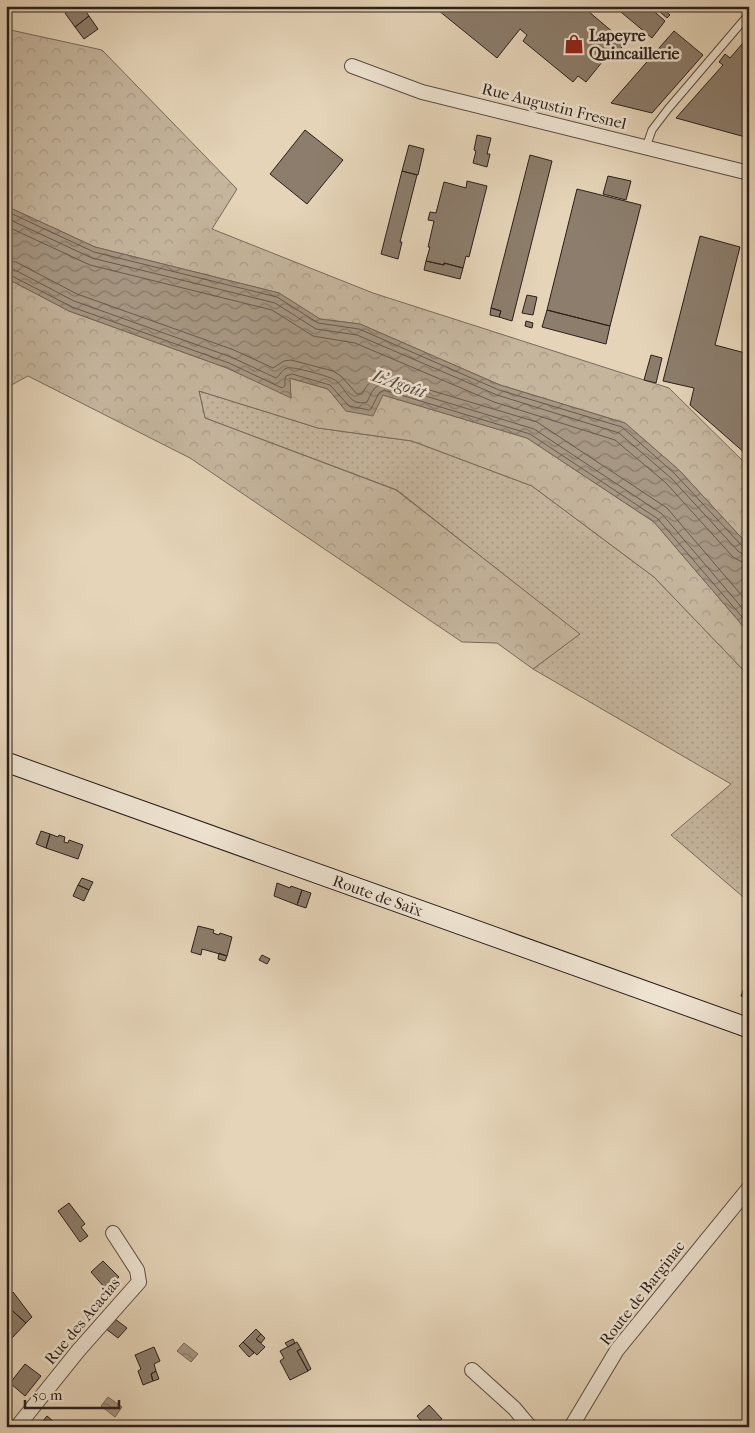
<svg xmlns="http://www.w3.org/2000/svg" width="755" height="1433" viewBox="0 0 755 1433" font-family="'IM FELL French Canon',serif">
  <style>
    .grass { fill: url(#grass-dots); stroke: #786a5c }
    .forest { fill: url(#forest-crowns); stroke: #786a5c }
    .water { fill: url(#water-waves); stroke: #756658 }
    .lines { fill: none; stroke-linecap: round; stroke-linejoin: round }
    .shore { stroke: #685a4e; stroke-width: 1 }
    .building { fill: #8c7d6c; stroke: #2b1f1a }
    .lane-casing { stroke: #5a4c42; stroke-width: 9 }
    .street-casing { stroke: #5a4c42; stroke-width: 16 }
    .secondary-casing { stroke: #2b1f1a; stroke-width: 21 }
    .lane { stroke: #eee3d1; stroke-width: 7 }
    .street { stroke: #eee3d1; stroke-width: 14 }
    .secondary { stroke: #eee3d1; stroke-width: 19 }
    .labels { text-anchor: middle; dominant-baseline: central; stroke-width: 5; stroke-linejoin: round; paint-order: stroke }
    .poi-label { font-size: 16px; font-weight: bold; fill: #2b1f1a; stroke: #eee3d1; text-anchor: start }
    .street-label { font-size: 16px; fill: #2b1f1a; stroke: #eee3d1 }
    .water-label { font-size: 18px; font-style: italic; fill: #56493e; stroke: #eee3d1 }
  </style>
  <defs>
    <pattern id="grass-dots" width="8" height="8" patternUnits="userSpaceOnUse" patternTransform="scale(1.25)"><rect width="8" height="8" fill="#c5b59d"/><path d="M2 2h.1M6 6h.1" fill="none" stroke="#a99b87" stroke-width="1.8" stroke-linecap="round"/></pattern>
    <pattern id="forest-crowns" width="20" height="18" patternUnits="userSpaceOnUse" patternTransform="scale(1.25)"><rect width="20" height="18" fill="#c5b59d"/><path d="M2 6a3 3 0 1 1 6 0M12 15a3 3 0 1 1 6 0" fill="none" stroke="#a99b87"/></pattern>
    <pattern id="water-waves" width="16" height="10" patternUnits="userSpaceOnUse" patternTransform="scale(1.25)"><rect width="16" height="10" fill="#a69682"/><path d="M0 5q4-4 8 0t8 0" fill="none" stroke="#877a6a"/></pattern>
  </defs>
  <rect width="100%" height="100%" fill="#e5d4b8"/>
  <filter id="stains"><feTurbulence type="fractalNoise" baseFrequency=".004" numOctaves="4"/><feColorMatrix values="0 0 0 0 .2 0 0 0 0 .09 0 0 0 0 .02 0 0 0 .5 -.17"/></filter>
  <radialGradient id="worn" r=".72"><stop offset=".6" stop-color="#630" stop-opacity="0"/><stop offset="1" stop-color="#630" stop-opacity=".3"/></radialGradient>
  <path class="grass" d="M199 391 318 428 412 441 532 486 654 577 749 676V902L671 835 731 784 533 669 579 634 397 490 205 418Z"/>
  <path class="forest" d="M6 29 102 50 237 189 212 229 373 293 669 388 749 467V546L679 470 625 423 500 385 360 324 320 319 279 293 95 247 6 206Z
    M6 278 69 311 227 368 291 397 289 378 328 389 346 411 383 395 527 438 654 522 749 633V676L654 577 532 486 412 441 318 428 199 391 205 418 396 490 580 634 533 669 497 643 462 642 190 458 28 376 6 388Z"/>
  <path class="water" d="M6 206 95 247 279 293 320 319 360 324 500 385 625 423 679 470 749 546V633L654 522 527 438 383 395 373 416 346 411 328 389 290 378 291 398 227 368 69 311 6 278Z
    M184 1343 198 1354 191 1362 177 1351Z
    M108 1397 122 1407 115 1417 101 1406Z"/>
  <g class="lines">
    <path class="shore" d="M6 211 94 252 277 297 318 323 359 329 499 390 622 427 675 474 743 547 749 549
      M6 218 92 258 275 303 316 329 357 335 497 395 619 433 671 478 739 552 743 554 749 555
      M6 226 90 265 272 310 313 336 355 343 494 402 615 440 666 483 733 557 740 561 749 563
      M6 261 16 262 77 294 234 350 273 368 284 361 291 360 333 371 341 376 357 394H362C368 383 373 376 386 377L537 422 667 508 749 604
      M6 268 13 269 74 301 231 357 276 378C280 376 281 370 287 368 292 366 328 376 333 379 347 386 347 407 367 402 372 392 374 384 386 384L534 429 662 514 749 616
      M6 274 10 275 72 307 229 363 282 388 285 386V379L286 376 292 374 330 385 349 406 369 410 371 409 379 393 384 390 530 434 658 519 749 625"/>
  </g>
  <path class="building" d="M74 6H82L89 16 75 27 65 13Z
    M433 6H592L588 11 621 39 619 42 623 46 615 55 611 51 586 82 578 76 573 82 523 41 527 35 520 29 497 58Z
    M615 6H648L665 21 652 38 615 7Z
    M653 6H660L670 15 667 18Z
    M89 16 98 29 84 39 75 27Z
    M674 31 703 55 652 113 611 103Z
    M749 36V138L676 118 723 65 719 62 725 54 730 58Z
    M305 130 343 160 307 204 270 174Z
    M477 135 491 138 487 154H490L487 167 473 163 476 151 474 150Z
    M409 145 424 149 418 175 402 171Z
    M530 155 552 161 512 321 499 317 501 311 491 308Z
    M402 171 417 175 400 242H402L398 259 381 254Z
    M608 176 631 181 626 200 603 194Z
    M467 181 487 186 469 257 466 256 463 268 444 263V265L426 261 430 247H428L434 221 428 220 430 212 436 213 444 182 466 188Z
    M577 189 641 205 610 326 547 310Z
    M700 236 740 247 715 345 749 354V442L746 454 690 405 694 388 663 381Z
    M426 261 444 265V263L463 268 460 279 424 270Z
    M527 295 537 297 533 315 522 313Z
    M491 308 501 311 499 317 490 315Z
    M547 310 610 326 606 344 542 327Z
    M526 321 533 323 532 328 525 326Z
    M651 355 662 358 656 383 644 380Z
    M41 831 50 834 46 848 36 844Z
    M50 834 58 837 59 835 65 837 64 842 68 843 69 840 83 845 78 859 46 848Z
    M82 878 93 882 89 890 78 885Z
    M277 883 290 888 291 886 302 890 297 905 274 896Z
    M78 885 89 890 84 901 73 896Z
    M302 890 311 893 306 908 297 905Z
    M198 926 214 930 213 933 219 935 220 933 232 937 227 956 202 949 201 955 191 952Z
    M219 953 227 956 225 961 218 959Z
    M262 955 270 959 267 964 259 960Z
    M747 980 749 981V999L741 996Z
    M69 1203 85 1224 81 1227 88 1236 80 1242 58 1211Z
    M103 1261 119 1277 106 1289 91 1272Z
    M13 1292 32 1317 26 1323 6 1305V1299Z
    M6 1305 26 1323 12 1338 6 1333Z
    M115 1319 127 1328 118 1338 106 1329Z
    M256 1329 261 1334 256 1339 265 1347 257 1355 243 1342Z
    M261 1334 265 1338 261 1343 256 1339Z
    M293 1339 295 1343 288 1347 285 1343Z
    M243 1342 254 1353 249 1357 239 1346Z
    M297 1342 301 1349 297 1351 308 1371 290 1380 280 1361 284 1358 280 1351Z
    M154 1347 160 1361 154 1364 156 1371 151 1374 153 1381 143 1385 138 1371 141 1369 135 1355Z
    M301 1349 311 1369 308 1371 297 1351Z
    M25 1364 41 1376 25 1396 10 1383Z
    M156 1371 159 1379 153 1381 151 1374Z
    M429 1405 442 1419 433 1427H426L417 1416Z
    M47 1416 60 1427H38Z"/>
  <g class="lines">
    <defs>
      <path id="lane" d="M646 147 652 130 668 109 749 14"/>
      <path id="street" d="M352 66 422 92 749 173
        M472 1370 514 1408 530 1427
        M17 1427 78 1351 139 1282 137 1270 113 1233
        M571 1427 617 1350 749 1188"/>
      <g id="secondary">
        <path id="s1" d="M6 762 749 1028"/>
      </g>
    </defs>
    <use href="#lane" class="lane-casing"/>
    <use href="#street" class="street-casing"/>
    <use href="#secondary" class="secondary-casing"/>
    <use href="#lane" class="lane"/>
    <use href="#street" class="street"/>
    <use href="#secondary" class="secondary"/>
  </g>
  <defs>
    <symbol id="shop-bare" viewBox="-9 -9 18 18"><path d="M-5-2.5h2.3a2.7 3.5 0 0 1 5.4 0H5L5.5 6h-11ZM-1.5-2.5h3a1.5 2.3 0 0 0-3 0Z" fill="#8f2418" stroke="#eee3d1" stroke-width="2.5" paint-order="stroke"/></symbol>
  </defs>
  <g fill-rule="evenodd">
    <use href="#shop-bare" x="560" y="30" width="28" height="28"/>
  </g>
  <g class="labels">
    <g class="poi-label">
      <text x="589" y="35">Lapeyre<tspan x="589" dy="18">Quincaillerie</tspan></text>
    </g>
    <g class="street-label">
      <text transform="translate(554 106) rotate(14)">Rue Augustin Fresnel</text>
      <text stroke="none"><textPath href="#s1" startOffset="395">Route de Saïx</textPath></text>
      <text transform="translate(642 1293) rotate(-52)">Route de Barginac</text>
      <text transform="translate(82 1321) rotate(-50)">Rue des Acacias</text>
    </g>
    <g class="water-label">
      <text transform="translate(399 384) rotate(19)">L'Agoût</text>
    </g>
  </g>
  <rect width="755" height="1433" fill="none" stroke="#e5d4b8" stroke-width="25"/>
  <rect x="8" y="8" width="740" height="1418" fill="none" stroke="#2b1f1a" stroke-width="2.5"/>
  <rect x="12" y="12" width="730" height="1408" fill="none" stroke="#2b1f1a"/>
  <path d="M25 1400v8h94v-8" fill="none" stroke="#2b1f1a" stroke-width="2.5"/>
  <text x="32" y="1400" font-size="15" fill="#2b1f1a" stroke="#eee3d1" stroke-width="4" paint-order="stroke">50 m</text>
  <rect width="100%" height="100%" filter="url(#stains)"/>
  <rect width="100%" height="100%" fill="url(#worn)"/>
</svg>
